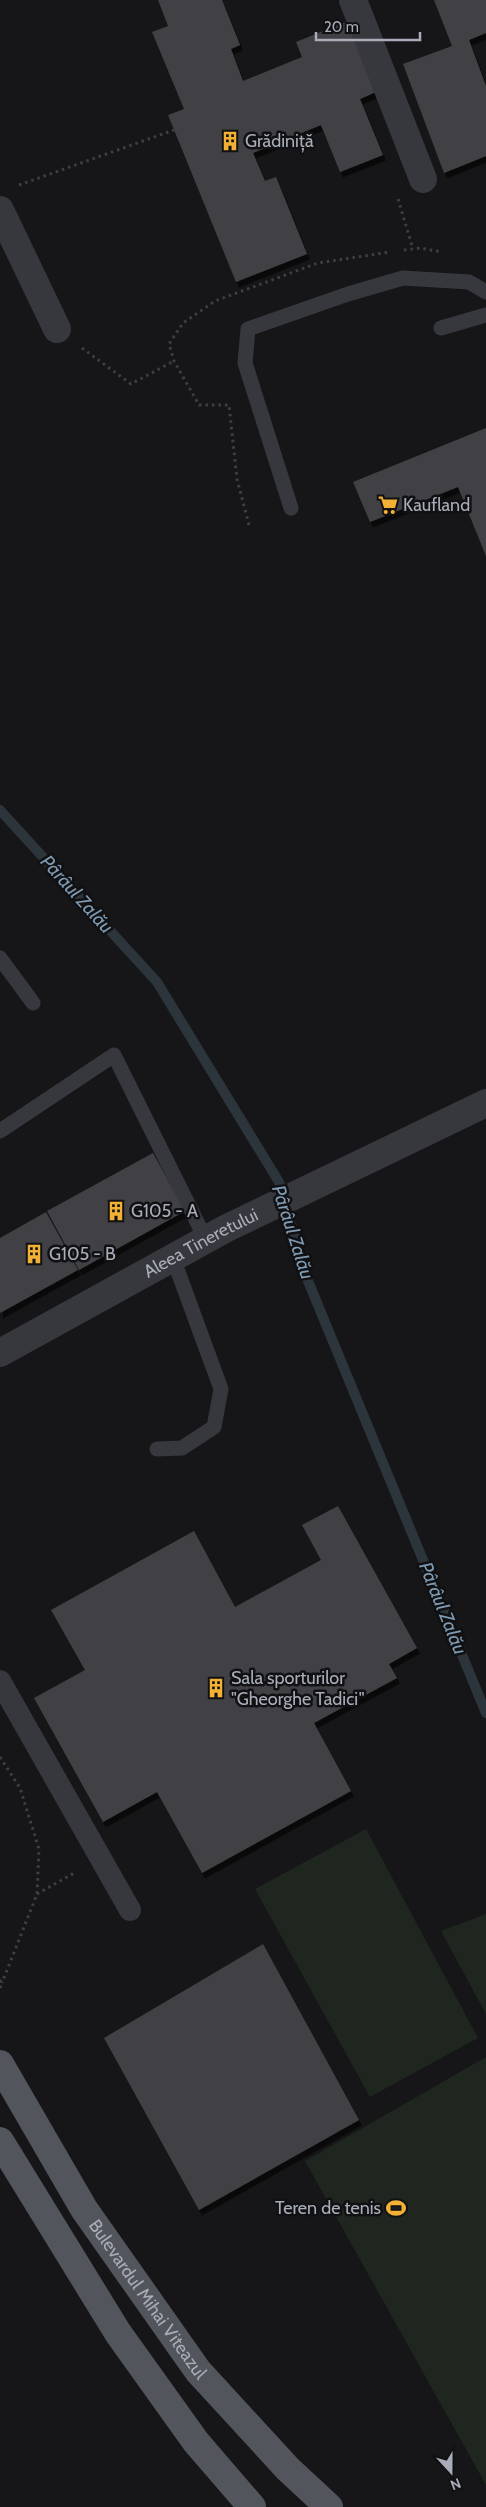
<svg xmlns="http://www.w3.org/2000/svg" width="486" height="2507" viewBox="0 0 486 2507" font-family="Cabin,sans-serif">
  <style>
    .green { fill: #1e261f }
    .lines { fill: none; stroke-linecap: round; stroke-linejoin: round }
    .stream { stroke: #2c353c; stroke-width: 10 }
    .building { fill: #404145; filter: url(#shadow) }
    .path { stroke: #3d3f44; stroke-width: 3; stroke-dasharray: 2.5 4; stroke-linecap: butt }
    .service { stroke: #37383d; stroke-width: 15 }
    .pedestrian { stroke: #37383d; stroke-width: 22 }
    .minor { stroke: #37383d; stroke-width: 28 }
    .primary { stroke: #53555c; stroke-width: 28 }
    .labels { text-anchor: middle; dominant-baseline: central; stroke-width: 5; stroke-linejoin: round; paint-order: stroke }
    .poi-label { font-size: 18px; fill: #a8adb8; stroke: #111113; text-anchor: start }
    .street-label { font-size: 18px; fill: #a8adb8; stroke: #111113 }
    .water-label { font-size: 19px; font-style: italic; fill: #7f9bb3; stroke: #111113 }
  </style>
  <defs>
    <filter id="shadow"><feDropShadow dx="3" dy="5.5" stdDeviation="0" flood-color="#0009"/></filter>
  </defs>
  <rect width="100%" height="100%" fill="#161618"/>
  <path class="green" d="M366 1829 478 2038 370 2097 255 1889Z
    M486 1914V2014L441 1931Z
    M486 2057V2485L305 2161Z"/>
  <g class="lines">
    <path class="stream" d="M0 810 157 982 279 1182 306 1276 486 1713"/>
  </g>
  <path class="building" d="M158 0H222L240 45 231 49 243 81 302 57 296 42 348 21 376 92 360 99 383 155 340 172 321 125 253 153 265 181 276 177 307 254 236 282 168 115 184 109 152 32 168 26Z
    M434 0H486V33L469 40 486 86V156L444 173 403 64 452 46Z
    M486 428V556L458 487 370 522 353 482Z
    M153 1153 185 1211 79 1270 47 1211Z
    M46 1212 78 1270 0 1313V1238Z
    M338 1506 417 1648 389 1664 397 1678 314 1723 351 1791 202 1873 157 1792 103 1822 34 1698 85 1670 51 1610 194 1531 235 1607 321 1560 302 1525Z
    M263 1944 359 2120 199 2210 104 2038Z"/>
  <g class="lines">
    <path class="path" d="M19 185 174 130
      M398 199 413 249
      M404 250 420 248 442 252
      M82 348 131 384 174 361
      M249 525 237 479 229 405H199L174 361 169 344 183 323 215 301 318 263 390 252
      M0 1757 20 1788 39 1849 37 1894 2 1983
      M37 1894 76 1872
      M0 1980 2 1983 0 1988"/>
    <path class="service" d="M441 328 486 315
      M291 508 245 363 248 329 348 294 403 278 469 282 486 292
      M0 958 33 1003
      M0 1131 114 1055 206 1240
      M157 1449 182 1448 214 1427 221 1389 173 1258"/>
    <path class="pedestrian" d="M0 1681 130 1910"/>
    <g class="minor">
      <path d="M353 0 423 179"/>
      <path d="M0 210 57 329"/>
      <path id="s1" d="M0 1353 225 1229 486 1103"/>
    </g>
    <g class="primary">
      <path id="s2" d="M0 2064 84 2209 198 2371 288 2469 329 2507"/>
      <path d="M0 2141 118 2333 196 2442 252 2507"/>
    </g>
  </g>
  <defs>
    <symbol id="building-bare" viewBox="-9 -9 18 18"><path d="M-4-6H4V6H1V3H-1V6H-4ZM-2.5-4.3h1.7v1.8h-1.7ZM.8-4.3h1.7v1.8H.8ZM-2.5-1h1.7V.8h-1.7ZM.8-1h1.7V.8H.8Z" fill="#f2b134" stroke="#111113" stroke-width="2.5" paint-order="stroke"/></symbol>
    <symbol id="supermarket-bare" viewBox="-9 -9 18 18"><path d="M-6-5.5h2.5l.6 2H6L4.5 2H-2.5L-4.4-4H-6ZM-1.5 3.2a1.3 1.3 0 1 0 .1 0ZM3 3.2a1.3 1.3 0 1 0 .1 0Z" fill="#f2b134" stroke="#111113" stroke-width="2.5" paint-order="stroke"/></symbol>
    <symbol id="stadium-bare" viewBox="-9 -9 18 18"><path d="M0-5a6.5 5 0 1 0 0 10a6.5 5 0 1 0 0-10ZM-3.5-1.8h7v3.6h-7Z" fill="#f2b134" stroke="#111113" stroke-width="2.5" paint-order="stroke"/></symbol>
  </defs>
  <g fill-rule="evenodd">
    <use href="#building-bare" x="216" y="127" width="28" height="28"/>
    <use href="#supermarket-bare" x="374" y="491" width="28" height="28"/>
    <use href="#building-bare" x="102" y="1197" width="28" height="28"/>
    <use href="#building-bare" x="20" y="1240" width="28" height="28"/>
    <use href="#building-bare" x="202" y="1674" width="28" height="28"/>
    <use href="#stadium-bare" x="382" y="2194" width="28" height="28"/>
  </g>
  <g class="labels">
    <g class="poi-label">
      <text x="245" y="141">Grădiniță</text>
      <text x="403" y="505">Kaufland</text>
      <text x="131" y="1211">G105 - A</text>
      <text x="49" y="1254">G105 - B</text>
      <text x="231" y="1678">Sala sporturilor<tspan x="231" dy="21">"Gheorghe Tadici"</tspan></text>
      <text x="381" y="2208" text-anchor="end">Teren de tenis</text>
    </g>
    <g class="street-label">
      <text stroke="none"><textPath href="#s1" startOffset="229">Aleea Tineretului</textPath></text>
      <text stroke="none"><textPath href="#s2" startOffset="278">Bulevardul Mihai Viteazul</textPath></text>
    </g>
    <g class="water-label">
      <text transform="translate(77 894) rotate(48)">Pârâul Zalău</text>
      <text transform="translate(293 1232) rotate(72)">Pârâul Zalău</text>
      <text transform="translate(443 1608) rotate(68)">Pârâul Zalău</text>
    </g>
  </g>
  <g transform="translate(451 2472) rotate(159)" stroke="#111113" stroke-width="4" paint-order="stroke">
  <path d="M0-4L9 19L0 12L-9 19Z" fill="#a8adb8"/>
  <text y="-8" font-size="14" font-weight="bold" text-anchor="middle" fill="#a8adb8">N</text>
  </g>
  <path d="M316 32v8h104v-8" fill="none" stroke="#a8adb8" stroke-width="2.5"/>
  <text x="324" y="32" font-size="15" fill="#a8adb8" stroke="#111113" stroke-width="4" paint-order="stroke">20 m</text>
</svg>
